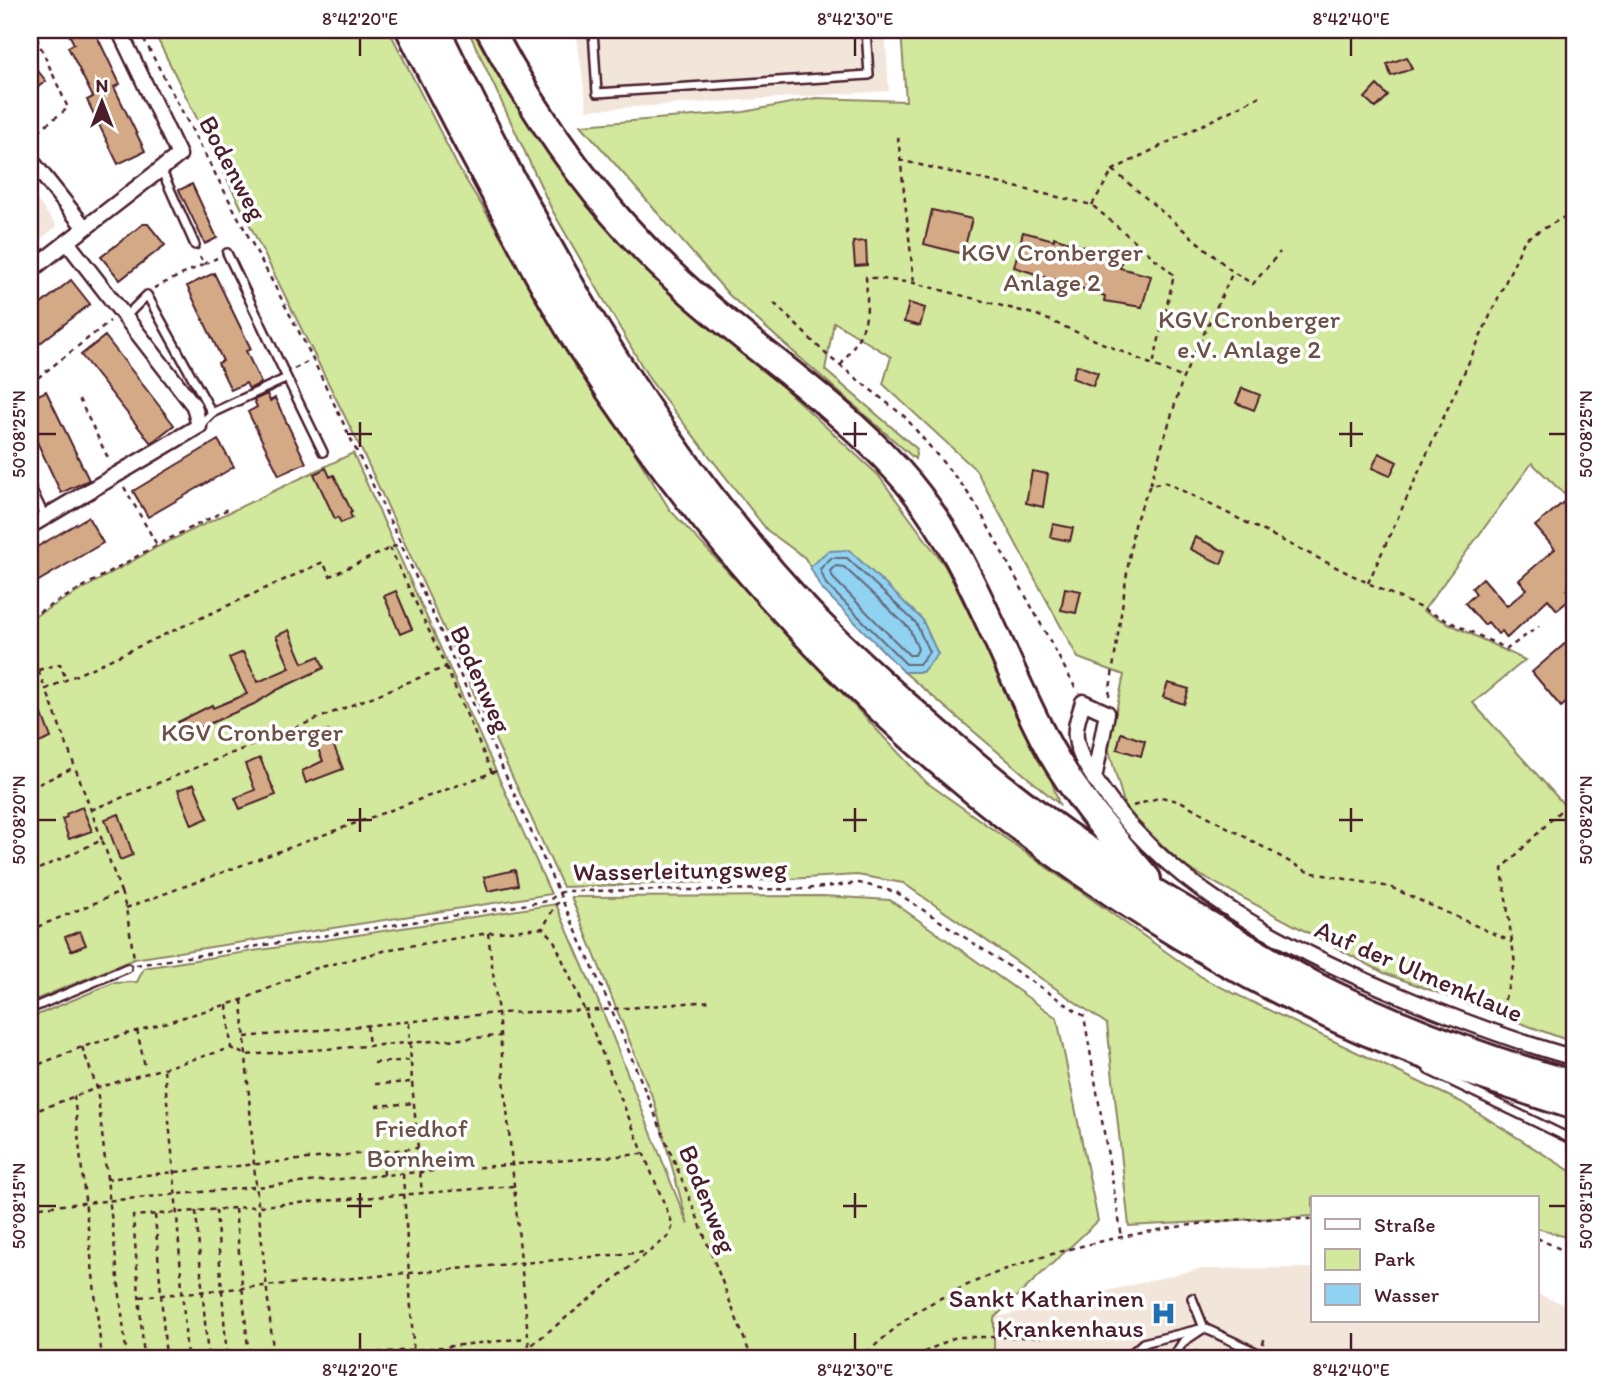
<svg xmlns="http://www.w3.org/2000/svg" width="1605" height="1389" viewBox="0 0 1605 1389" font-family="Itim,sans-serif">
  <style>
    .built { fill: #f2e6db }
    .green { fill: #d2e89c; stroke: #8e8464; stroke-width: 2 }
    .water { fill: #8fd2f1; stroke: #738aa2; stroke-width: 2 }
    .lines { fill: none; stroke-linecap: round; stroke-linejoin: round }
    .shore { stroke: #66677a; stroke-width: 2 }
    .building { fill: #d4aa86; stroke: #4a1f2b; stroke-width: 2 }
    .lane-casing { stroke: #4a1f2b; stroke-width: 12 }
    .street-casing { stroke: #4a1f2b; stroke-width: 19 }
    .highway-casing { stroke: #4a1f2b; stroke-width: 32 }
    .path { stroke: #4a1f2b; stroke-width: 2.5; stroke-dasharray: 5 5; stroke-linecap: butt }
    .lane { stroke: #fff; stroke-width: 7 }
    .street { stroke: #fff; stroke-width: 14 }
    .highway { stroke: #fff; stroke-width: 26 }
    .ticks { fill: none; stroke: #4a1f2b; stroke-width: 2.5 }
    .labels { text-anchor: middle; dominant-baseline: central; stroke-width: 7; stroke-linejoin: round; paint-order: stroke }
    .street-label { font-size: 26px; fill: #4a1f2b; stroke: #fff }
    .park-label { font-size: 26px; fill: #6c5147; stroke: #fff }
    .poi-label { font-size: 26px; fill: #4a1f2b; stroke: #fff; text-anchor: end }
    .neatline { fill: none; stroke: #4a1f2b; stroke-width: 2.5 }
    .ticks-label { font-size: 18px; text-anchor: middle; fill: #4a1f2b }
  </style>
  <rect width="100%" height="100%" fill="#fff"/>
  <filter id="ink" filterUnits="userSpaceOnUse"><feTurbulence type="fractalNoise" baseFrequency=".0143" numOctaves="2"/><feDisplacementMap in="SourceGraphic" scale="14" xChannelSelector="R" yChannelSelector="G"/><feConvolveMatrix kernelMatrix="1 2 1 2 8 2 1 2 1" color-interpolation-filters="sRGB"/></filter>
  <g filter="url(#ink)">
    <path class="built" d="M576 30H885L889 91 587 110Z
      M30 191 57 226 30 247Z
      M1313 1268V1321H1537V1294L1575 1308V1359H994L993 1318 1199 1269Z"/>
    <path class="green" d="M153 30H389L458 167 670 510 926 782 1206 980 1461 1102 1575 1174V1240L1537 1228V1198H1313V1216L1129 1226 1107 1024 903 883 857 875 771 880 563 887 364 455Z
      M468 30H472L524 117 656 270 878 475 945 566 1047 767 1059 804 904 672H922L828 551 810 567 805 558 767 530 650 380 552 210Z
      M901 30H1575V480L1563 493 1532 463 1423 611 1525 660 1473 703 1575 817V1043L1384 973 1185 867 1126 810 1108 747 1124 675 1078 658 976 470 883 384 891 357 834 322 825 370 917 449 915 459 729 295 581 125 744 112 816 98 906 101Z
      M353 453 551 894 134 959 30 1002V619L161 545Z
      M823 896 890 900 1057 1018 1098 1221 994 1318V1359H30V1018L113 983 137 982 144 968 556 904 602 1010 688 1225 654 1101 571 897Z"/>
    <path class="water" d="M849 550 922 619 938 654 922 672H904L821 588 810 567 828 551Z"/>
    <g class="lines">
      <path class="shore" d="M831 558H847L916 623 929 652 919 664H906L826 584 820 569Z
        M835 566 844 567 909 628 918 649 915 655H909L834 579 830 571Z"/>
    </g>
    <path class="building" d="M67 30H94L120 84 114 87 145 151 118 164 87 100 93 97 68 47 74 44Z
      M1407 57 1412 69 1391 76 1387 64Z
      M30 61 46 81 30 93Z
      M1377 85 1388 96 1376 108 1365 98Z
      M192 184 217 238 205 244 179 190Z
      M932 210 972 219 963 254 924 244Z
      M143 224H148L165 245 120 280 101 257Z
      M1023 232 1054 240V237L1122 259 1120 268 1151 276 1142 307 1104 301 1105 296 1014 267Z
      M866 241 867 265 855 266 853 242Z
      M214 273 251 349 246 351 261 383 249 389 246 383 231 390 218 363 223 361 187 286Z
      M71 280 90 304 30 351V313Z
      M909 303 925 308 920 326 904 322Z
      M105 336 174 425 151 443 81 355Z
      M1077 365 1098 373 1093 386 1072 378Z
      M1242 388 1260 395 1254 410 1236 403Z
      M46 391 89 480 61 493 30 427V399Z
      M267 394 270 401 275 398 306 463 279 475 248 412 257 407 254 400Z
      M218 440 234 467 148 517 133 491Z
      M1379 453 1397 462 1390 476 1372 468Z
      M326 468 330 477 334 475 352 512 350 513 352 518 341 523 338 517 335 519 314 474Z
      M1032 471 1048 474 1043 507 1026 503Z
      M1566 500 1575 511V565L1568 571 1575 580V583L1567 590 1573 597 1557 610 1548 599 1507 638 1502 631 1498 634 1488 622 1484 625 1465 603 1476 594 1472 588 1483 578 1507 606 1527 589 1519 580 1555 549 1535 526Z
      M88 517 103 543 30 586V551Z
      M1053 524 1073 528 1070 541 1050 537Z
      M1195 537 1226 552 1221 564 1190 549Z
      M1065 588 1081 591 1076 613 1061 610Z
      M396 591 412 629 400 634 384 596Z
      M289 630 303 663 319 656 324 668 279 689 254 704 184 735 178 722 212 705 213 708 247 694 229 658 243 652 258 682 290 668 276 636Z
      M1575 635V695L1561 707 1532 672Z
      M1168 683 1189 689 1184 704 1163 697Z
      M42 714 51 738 39 743 36 738 30 741V718Z
      M328 731 343 769 306 783 302 771 323 761 313 737Z
      M1121 733 1145 741 1141 756 1117 749Z
      M260 758 276 795 240 809 235 798 255 790 245 764Z
      M194 784 208 818 192 825 178 790Z
      M82 807 92 831 69 839 62 819 67 817 66 814Z
      M119 814 133 855 120 860 105 819Z
      M515 870 518 885 488 891 484 877Z
      M80 931 86 945 71 951 65 937Z"/>
    <g class="lines">
      <defs>
        <path id="lane" d="M593 30 597 93 869 75 866 30
          M161 169 195 245
          M125 317 147 295 212 413
          M287 378 323 452
          M199 426 212 413 287 378 227 253
          M30 486 45 517
          M30 1009 127 968
          M1428 1070 1575 1141
          M1192 1298 1204 1328 1271 1359
          M1125 1359 1143 1343 1204 1328 1183 1342 1172 1359"/>
        <path id="street" d="M30 159 85 228
          M30 271 179 155 119 30
          M30 526 199 426 194 406 67 242
          M1094 779 1107 713 1083 702C1080 713 1074 727 1076 738 1078 758 1094 778 1105 794 1176 896 1308 958 1420 1004 1470 1024 1522 1044 1575 1058"/>
        <path id="highway" d="M410 30C443 96 478 162 513 227 535 268 557 310 582 349 769 638 1022 872 1336 1018 1413 1054 1494 1080 1575 1106
          M436 30C536 236 645 436 802 606 833 640 867 670 901 701 948 742 994 783 1044 819 1096 858 1151 891 1207 924 1253 951 1299 980 1348 1002 1421 1035 1498 1064 1575 1085
          M490 30C540 125 606 217 687 289 756 351 836 402 898 471 970 550 999 656 1049 748 1076 796 1111 837 1147 879"/>
      </defs>
      <use href="#lane" class="lane-casing"/>
      <use href="#street" class="street-casing"/>
      <use href="#highway" class="highway-casing"/>
      <path class="path" d="M139 30 307 347 400 542 611 1008 696 1214 752 1359
        M30 137 68 108 33 30
        M898 137 914 283
        M899 160 1092 205 1174 275 1153 365
        M1113 170 1233 272 1253 284 1280 252
        M1092 205 1113 170 1262 95
        M204 264 217 258
        M154 288 204 264 200 257
        M774 303 828 356 905 417 962 485 977 506 1076 689
        M841 365C867 327 869 323 866 277L914 283 1037 315 1183 378
        M294 369 313 359
        M30 384 110 321
        M79 399 109 460
        M1150 485 1183 378 1233 272
        M124 487 157 545
        M1368 583 1525 239 1575 211
        M30 617 157 545 230 508
        M446 667 492 773
        M38 670 60 664 66 679
        M30 674 38 670 45 688
        M1109 696 1134 525 1150 485 1165 482 1368 583 1507 649 1539 626
        M30 788 75 767
        M1133 806 1161 797 1182 802 1308 872 1390 887 1512 942
        M91 810 446 667 390 548
        M102 840 46 689 323 562 330 576 395 546 400 542
        M30 873 102 840 121 892 30 930
        M121 892 126 908 134 958
        M126 908 502 769
        M488 933 498 1013 529 1347 669 1236 673 1225 584 1009 553 938 543 928
        M136 965 548 901 559 893 566 891 805 889 859 883 896 892 1084 1016 1122 1237
        M242 1000 254 1165 274 1359
        M227 1005 231 1047
        M1499 1019 1515 964 1502 869 1565 806
        M409 1023 412 1082 422 1194
        M367 1026 369 1046
        M137 1030 145 1067
        M245 1037 498 1013 602 1010 711 1001
        M82 1047 97 1088 127 1359
        M374 1063 411 1060
        M30 1068 82 1047 242 1000 310 970 391 949 488 933 543 928 556 904 560 902
        M164 1070 174 1173 187 1359
        M375 1084 412 1082
        M74 1096 102 1359
        M376 1106 414 1103
        M30 1113 97 1088 231 1048 246 1055 500 1036
        M376 1130 416 1127
        M382 1150 384 1175
        M403 1174 414 1359
        M106 1179 418 1148
        M30 1208 384 1175 642 1154
        M235 1209 249 1359
        M216 1210 227 1359
        M196 1211 208 1359
        M155 1215 166 1359
        M1537 1238 1575 1256
        M140 1297 646 1252
        M1263 1344 1265 1336
        M1194 1351 1204 1354 1233 1357 1235 1359
        M144 1359 133 1216 513 1186
        M288 1359 414 1350 527 1338
        M859 1359C879 1343 899 1323 921 1309 1009 1257 1121 1233 1222 1221 1252 1218 1283 1219 1313 1219
        M916 1359 928 1350 956 1337H1041
        M1305 1359 1308 1352"/>
      <use href="#lane" class="lane"/>
      <use href="#street" class="street"/>
      <use href="#highway" class="highway"/>
    </g>
  </g>
  <path class="ticks" d="M360 38V56M855 38V56M1351 38V56M360 422V447M855 422V447M1351 422V447M38 434H56M347 434H372M843 434H867M1339 434H1363M1549 434H1566M360 808V832M855 808V832M1351 808V832M38 820H56M347 820H372M843 820H867M1339 820H1363M1549 820H1566M360 1193V1218M855 1193V1218M38 1206H56M347 1206H372M843 1206H867M1549 1206H1566M360 1333V1350M855 1333V1350M1351 1333V1350"/>
  <defs>
    <symbol id="hospital-bare" viewBox="-9 -9 18 18"><path d="M-5-5h3v3.5h4V-5h3V5h-3V1.5h-4V5h-3Z" fill="#1f6fb2" stroke="#fff" stroke-width="2.5" paint-order="stroke"/></symbol>
  </defs>
  <g fill-rule="evenodd">
    <use href="#hospital-bare" x="1146" y="1296" width="35" height="35"/>
  </g>
  <g class="labels">
    <g class="street-label">
      <text transform="translate(233 168) rotate(62)">Bodenweg</text>
      <text transform="translate(481 679) rotate(66)">Bodenweg</text>
      <text transform="translate(680 870) rotate(-1)">Wasserleitungsweg</text>
      <text transform="translate(1419 971) rotate(23)">Auf der Ulmenklaue</text>
      <text transform="translate(708 1199) rotate(68)">Bodenweg</text>
    </g>
    <g class="park-label">
      <text x="1052" y="252">KGV Cronberger<tspan x="1052" dy="30">Anlage 2</tspan></text>
      <text x="1249" y="319">KGV Cronberger<tspan x="1249" dy="30">e.V. Anlage 2</tspan></text>
      <text x="252" y="732">KGV Cronberger</text>
      <text x="421" y="1128">Friedhof<tspan x="421" dy="30">Bornheim</tspan></text>
    </g>
    <g class="poi-label">
      <text x="1144" y="1298">Sankt Katharinen<tspan x="1144" dy="30">Krankenhaus</tspan></text>
    </g>
  </g>
  <rect width="1605" height="1389" fill="none" stroke="#fff" stroke-width="77"/>
  <rect x="1311" y="1196" width="228" height="126" fill="#ffffff" stroke="#b7a5aa" stroke-width="2"/>
  <rect x="1325" y="1219" width="35" height="10" fill="#ffffff" stroke="#b7a5aa" stroke-width="2"/>
  <text x="1374" y="1232" font-size="21" fill="#4a1f2b">Straße</text>
  <rect x="1325" y="1249" width="35" height="21" fill="#d2e89c" stroke="#b7a5aa" stroke-width="2"/>
  <text x="1374" y="1266" font-size="21" fill="#4a1f2b">Park</text>
  <rect x="1325" y="1284" width="35" height="21" fill="#8fd2f1" stroke="#b7a5aa" stroke-width="2"/>
  <text x="1374" y="1302" font-size="21" fill="#4a1f2b">Wasser</text>
  <g transform="translate(102 102)" stroke="#ffffff" stroke-width="5" paint-order="stroke">
  <path d="M0-5L12 26L0 18L-12 26Z" fill="#4a1f2b"/>
  <text y="-10" font-size="19" font-weight="bold" text-anchor="middle" fill="#4a1f2b">N</text>
  </g>
  <rect x="38" y="38" width="1528" height="1312" class="neatline"/>
  <g class="ticks-label">
    <text x="360" y="25">8°42'20"E</text>
    <text x="855" y="25">8°42'30"E</text>
    <text x="1351" y="25">8°42'40"E</text>
    <text transform="translate(19 434) rotate(-90)" y="6">50°08'25"N</text>
    <text transform="translate(1586 434) rotate(-90)" y="6">50°08'25"N</text>
    <text transform="translate(19 820) rotate(-90)" y="6">50°08'20"N</text>
    <text transform="translate(1586 820) rotate(-90)" y="6">50°08'20"N</text>
    <text transform="translate(19 1206) rotate(-90)" y="6">50°08'15"N</text>
    <text transform="translate(1586 1206) rotate(-90)" y="6">50°08'15"N</text>
    <text x="360" y="1376">8°42'20"E</text>
    <text x="855" y="1376">8°42'30"E</text>
    <text x="1351" y="1376">8°42'40"E</text>
  </g>
</svg>
